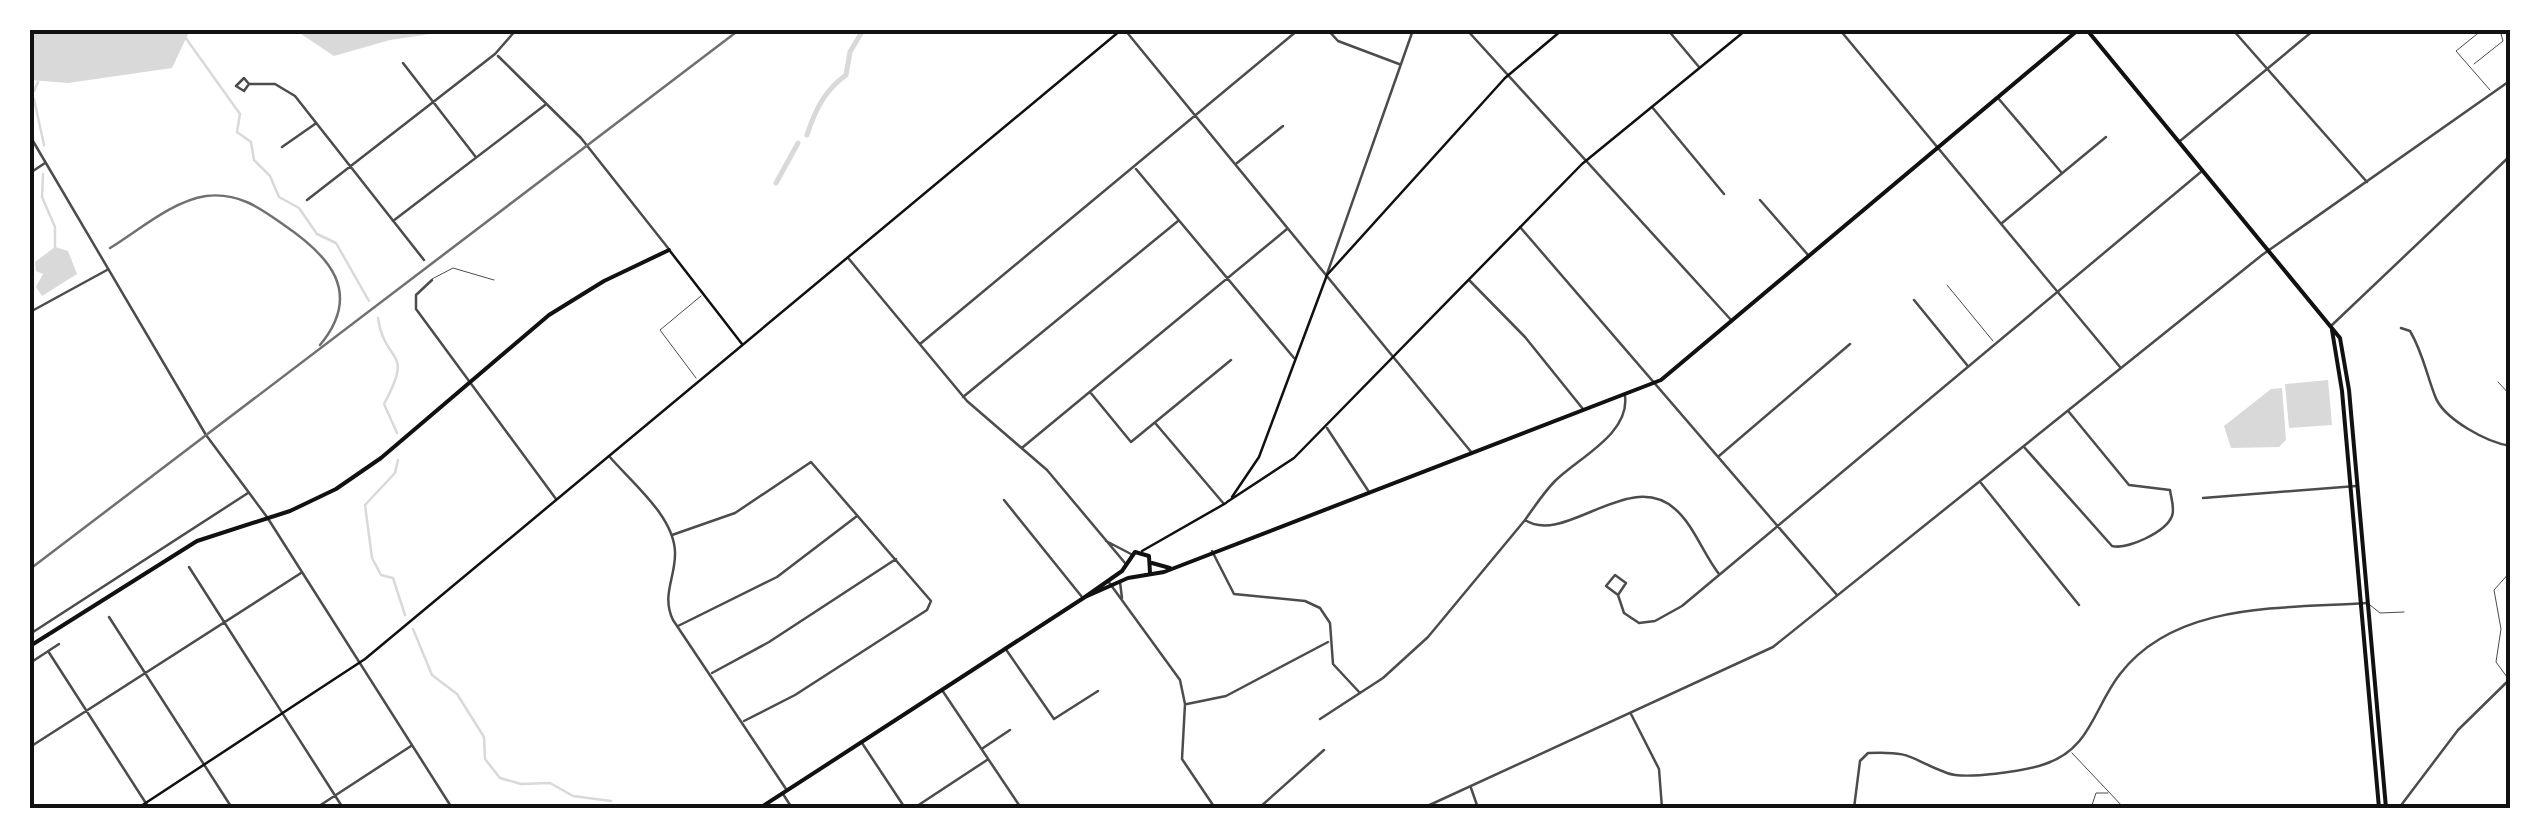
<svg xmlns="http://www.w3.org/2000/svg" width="2541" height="838" viewBox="0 0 2541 838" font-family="'PT Sans',sans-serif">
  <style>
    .water { fill: #d9d9d9 }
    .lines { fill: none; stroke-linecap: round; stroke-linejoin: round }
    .stream { stroke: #d9d9d9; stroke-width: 2.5 }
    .canal { stroke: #d9d9d9; stroke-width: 5 }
    .service { stroke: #4c4c4c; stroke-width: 1 }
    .minor { stroke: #4c4c4c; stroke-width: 2.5 }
    .tertiary { stroke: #4c4c4c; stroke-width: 2.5 }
    .secondary { stroke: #111; stroke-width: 2.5 }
    .primary { stroke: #111; stroke-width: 4 }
    .rail { stroke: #707070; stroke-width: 2.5 }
    .neatline { fill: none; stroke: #111; stroke-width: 4 }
  </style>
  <rect width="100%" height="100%" fill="#fff"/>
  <path class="water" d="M30 30H190L172 68 68 83 30 80Z
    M295 30H457L390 40 334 56Z
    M55 247 68 251 77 274 42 296 36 287 43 274 36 271 35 262Z
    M2328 380 2332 425 2289 428 2285 384Z
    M2282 388 2286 440 2279 447 2231 448 2224 426 2271 389Z"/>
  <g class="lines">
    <path class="stream" d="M185 37 240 114 237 132 251 142 254 160 270 176 279 197 299 208 317 234 336 243 369 301
      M34 91 38 82
      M34 99 44 145
      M43 174 42 197 55 227V247
      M378 318C385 366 415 347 384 404L397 433
      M398 460 395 473 365 505 372 558 381 575 393 578 405 615
      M413 629 432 675 457 694 484 737 485 759 500 778 521 784 550 783 573 796 611 801"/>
    <path class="canal" d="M807 135C815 110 825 90 846 75L850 52 863 30
      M776 183 798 143"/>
    <path class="service" d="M2482 30 2456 51 2490 90
      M2474 64 2503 41 2500 30
      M432 279 453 268 494 280
      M1947 285 1993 341
      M696 378 660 330 701 296
      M2498 382 2511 396
      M2370 605 2380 613 2404 612
      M2507 677 2496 662 2501 629 2494 590 2511 571
      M2072 753 2124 808
      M2091 808 2096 793H2108"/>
    <path class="minor" d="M1125 30 1472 453
      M1328 30 1338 41 1399 64
      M1467 30 1732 321
      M1668 30 1699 67
      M498 56 581 138 668 248
      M403 63 475 156
      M249 84 244 91 236 86 244 78 249 84H275L295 96 424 260
      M1998 98 2061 172
      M1652 107 1724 194
      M2180 141 2314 30
      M282 147 315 124
      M1237 163 1283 126
      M1136 169 1294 358
      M30 173 45 163
      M307 200 495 54 516 30
      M1760 200 1809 256
      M393 221 545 105
      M2002 223 2106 137
      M1520 227 1837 595
      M849 259 967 401 1047 470 1125 563
      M432 280 416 295V309L556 499
      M1470 281 1525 337 1583 409
      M1914 300 1967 365
      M30 312 107 270
      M2332 325 2511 155
      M2401 328 2410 331C2423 353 2426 373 2435 396 2443 419 2488 443 2511 446
      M920 344 1298 30
      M1090 392 1131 442 1231 360
      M1625 396C1630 434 1578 458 1555 481 1544 492 1535 506 1525 520 1565 546 1629 468 1675 509 1693 524 1704 555 1719 574
      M963 397 1178 221
      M1156 424 1224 504
      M1327 428 1369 492
      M1023 447 1287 229
      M2024 447 2112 546C2127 550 2166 532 2172 516 2175 508 2171 498 2170 490L2129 485 2069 412
      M609 456C631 482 674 516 675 552 676 577 661 595 673 620L786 789
      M1719 456 1850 344
      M1981 483 2079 605
      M2203 498 2356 486
      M1004 500 1082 597
      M672 535 735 513 811 462 931 601 927 610 795 695 744 721
      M1106 541 1131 554
      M1212 551 1234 594 1305 601 1320 608 1330 623 1333 664 1360 693
      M189 567 343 808
      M1618 595 1606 586 1615 575 1626 583 1618 595 1624 613 1639 623 1655 621 1682 606 2202 171
      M109 617 232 808
      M678 626 777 577 857 516
      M30 634 248 493
      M1005 648 1054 719 1098 691
      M48 651 149 808
      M30 663 59 644
      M712 673 769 642 896 559
      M942 690 1021 808
      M1187 704 1226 696 1328 642
      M1631 714 1659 769 1662 808
      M1320 719 1383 678 1428 637 1525 520
      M862 743 905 808
      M30 747 301 573
      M983 748 1010 730
      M1471 788 1478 808
      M783 794 792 808
      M316 808 411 746
      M914 808 987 760
      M1259 808 1324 750
      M1854 808 1860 761 1868 753C1915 751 1909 759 1947 773 1964 780 2026 771 2045 764 2091 749 2094 707 2120 674 2176 601 2283 609 2367 603
      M2399 808 2458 730 2511 678"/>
    <path class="tertiary" d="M1840 30 2120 367
      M2233 30 2367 182
      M30 136 206 435 267 517 452 808
      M1327 274 1413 30
      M1108 581 1180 680 1185 704 1182 759 1215 808
      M1120 582 1122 598
      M1423 808 1773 647 2262 255 2511 80"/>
    <path class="secondary" d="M670 251 742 344
      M1232 497 1259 457 1327 275 1505 78 1562 30
      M1227 502 1294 458 1582 164 1746 30
      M1142 551 1226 503
      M138 808 365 659 1121 30"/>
    <path class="primary" d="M2087 30 2340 338 2349 390 2386 808
      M2332 330 2342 391 2379 808
      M1152 563 1170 568
      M1085 597 1122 571 1135 552 1149 556 1150 573
      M30 646 197 541 290 511 336 489 381 458 549 315 604 281 669 250
      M760 808 1085 597 1128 578 1164 572 1661 380 2078 30"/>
    <path class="rail" d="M110 248C138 231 172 201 206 196 237 192 259 207 284 225 328 255 364 292 320 345
      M30 569 739 30"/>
  </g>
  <rect width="2541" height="838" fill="none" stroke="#ffffff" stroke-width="65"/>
  <rect x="32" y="32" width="2476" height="774" class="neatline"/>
</svg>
